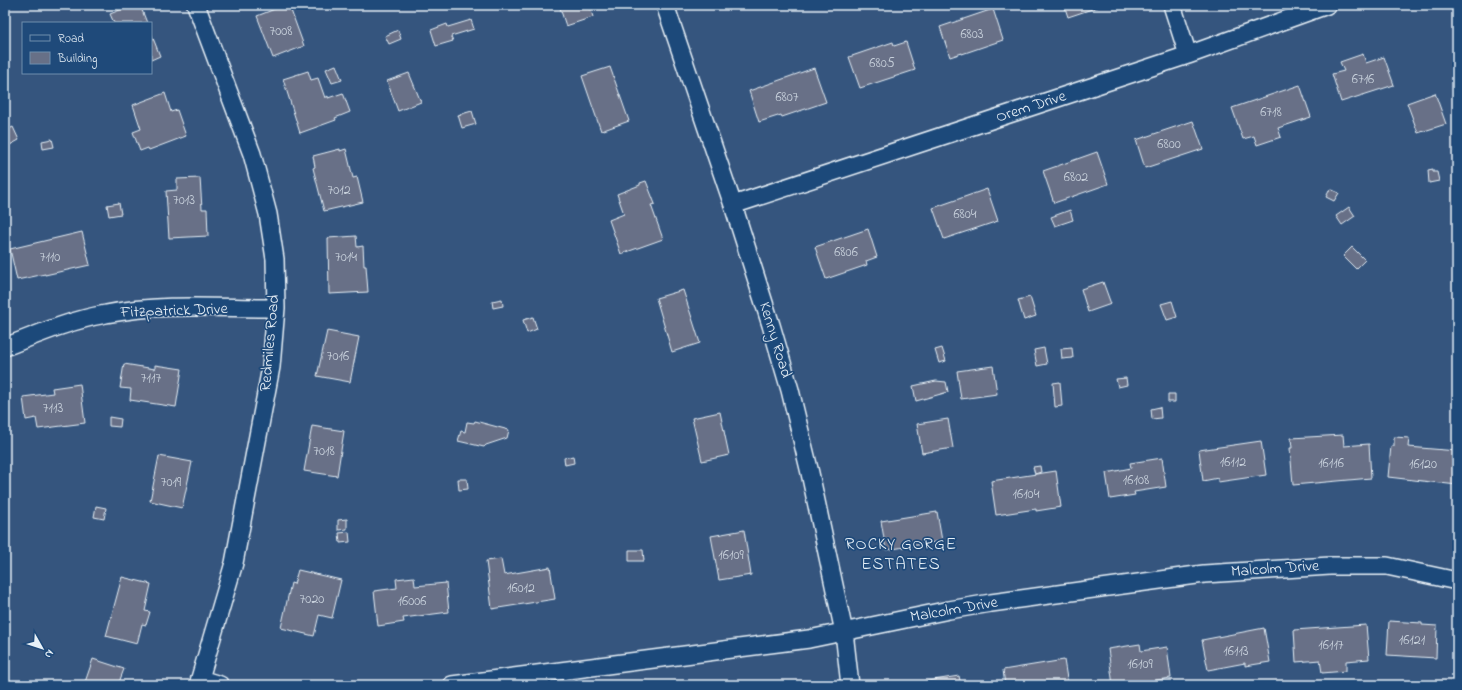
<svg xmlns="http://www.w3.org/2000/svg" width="1462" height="690" viewBox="0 0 1462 690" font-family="'Indie Flower',sans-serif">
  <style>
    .building { fill: #677087; stroke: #e8f1f8 }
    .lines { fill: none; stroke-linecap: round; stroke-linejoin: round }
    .minor-casing { stroke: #e8f1f8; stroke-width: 20 }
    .minor { stroke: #1f4a7a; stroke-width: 17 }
    .labels { text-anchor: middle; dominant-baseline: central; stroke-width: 3.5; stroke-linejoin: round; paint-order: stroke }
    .number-label { font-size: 14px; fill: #c8d1dc }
    .street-label { font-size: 16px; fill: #e8f1f8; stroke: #1f4a7a }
    .neighbourhood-label { font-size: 17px; letter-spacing: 1px; fill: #e8f1f8; stroke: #1f4a7a }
  </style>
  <rect width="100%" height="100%" fill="#35557e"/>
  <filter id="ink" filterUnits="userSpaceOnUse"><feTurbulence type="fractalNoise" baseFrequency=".025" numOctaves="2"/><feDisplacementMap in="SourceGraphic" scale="8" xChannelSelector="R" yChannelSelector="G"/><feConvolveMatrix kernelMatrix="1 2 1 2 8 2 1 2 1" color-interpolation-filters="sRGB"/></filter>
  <g filter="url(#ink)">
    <path class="building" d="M132 5H140L147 23H114L110 14Z
      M285 5H289L304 46 273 58 257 16Z
      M559 5H589L593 17 566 26Z
      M1064 5H1098V7L1068 17Z
      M993 9 1003 40 962 54V53L950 57 940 27Z
      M471 20 474 29 451 36 453 41 436 46 431 30 447 24 448 27Z
      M398 30 401 39 389 44 385 36Z
      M151 33 160 56 151 60Z
      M893 42 894 46 906 42 915 70 860 88 849 57Z
      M1363 54 1366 63 1384 57 1394 85 1341 102 1332 74 1344 71 1340 62Z
      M336 65 342 80 332 83 326 69Z
      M610 67 629 121 601 131 582 76Z
      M814 68 826 102 782 117 781 115 759 122 749 91Z
      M308 71 311 80 318 78 325 98 328 96V98L343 93 350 112 335 118 336 120 300 133 283 79Z
      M409 73 421 102 398 111 387 81Z
      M1300 85 1311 117 1278 128 1281 137 1257 145 1254 136 1243 139 1232 108Z
      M165 93 171 112 177 110 186 136 149 150 148 148 140 151 133 132 141 129 133 105Z
      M1435 93 1446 124 1418 133 1407 103Z
      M472 111 476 124 462 128 458 115Z
      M1193 121 1203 149 1145 168 1136 140Z
      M13 127 19 140 8 146 5 140V131Z
      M52 139 54 147 43 149 42 141Z
      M340 149V151L346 149 353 178 357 177 363 202 324 211 313 168 315 167 313 156Z
      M1097 152 1108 184 1054 203 1043 171Z
      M1433 169V172H1437L1439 181 1429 183 1428 170Z
      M200 178 202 209H207L208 236 169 238 166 191 177 190V179Z
      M646 181 655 204 651 205 663 239 621 254 609 220 624 214 617 194 640 185V183Z
      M987 189 998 221 944 239 933 208Z
      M1330 189 1339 193 1334 201 1326 197Z
      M119 203 121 214 109 216 107 205Z
      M1349 207 1355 216 1342 225 1336 216Z
      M1070 210 1073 220 1055 226 1051 217Z
      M868 229 877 257 866 261 867 265 826 279 815 247Z
      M82 232 90 265 45 275V274L17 280 10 249Z
      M356 236 357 247 363 246 364 266H366L368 292 329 294 328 238Z
      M1352 247 1365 260 1356 269 1343 256Z
      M1103 282 1111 304 1088 312 1081 289Z
      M683 290 700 343 672 352 656 298Z
      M1030 297 1036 316 1024 320 1018 300Z
      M502 299 503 306 493 308 492 301Z
      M1172 301 1177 317 1167 320 1161 304Z
      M533 317 537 329 527 333 523 320Z
      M327 331 359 337 350 382 317 376Z
      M942 348 946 361 939 363 935 350Z
      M1044 348 1047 364 1037 366 1034 350Z
      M1072 348 1073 358 1062 359 1061 349Z
      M124 364 155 369V365L182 369 176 407 130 400 131 389 120 388Z
      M993 366 997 394 961 399 957 371Z
      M1126 378 1127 385 1118 387 1116 379Z
      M936 381 946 382 948 392 916 401 913 386Z
      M1060 382 1062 406 1055 407 1053 383Z
      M80 384 85 423 38 429 36 418 26 420 23 397 53 393 52 388Z
      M1168 394H1175V402H1168Z
      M1160 407 1161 418 1152 419 1151 409Z
      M720 412 729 455 702 461 692 418Z
      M109 417 121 419 120 427 109 426Z
      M948 419 953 448 922 453 917 424Z
      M475 421 509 430 507 438 486 445 484 447 458 441 461 431 465 432 467 422 474 423Z
      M312 426 344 431 337 476 304 471Z
      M1343 435 1344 446 1369 444 1371 478 1293 485 1290 448H1292L1291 438Z
      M1394 437 1409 438 1408 447 1457 451V485L1388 477 1391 446H1394Z
      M1261 441 1266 475 1218 482V478L1203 481 1199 450Z
      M159 456 192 462 182 508 150 501Z
      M573 456 574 463 565 465 564 458Z
      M1162 458 1166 487 1134 492 1135 495 1110 499 1106 473 1131 468 1130 463Z
      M1040 466 1041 472 1035 474 1033 467Z
      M1056 471 1061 507 1036 511V509L996 515 991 481Z
      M458 479H467L468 489 459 490Z
      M96 506 106 508 104 519 94 517Z
      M937 512 942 541 886 550 881 521Z
      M347 519V529L338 530V520Z
      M744 530 751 575 719 580 711 536Z
      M349 532 350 542 340 543 339 533Z
      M629 550H643L644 561H629Z
      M501 559 504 575 550 567 555 599 492 609 486 561Z
      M298 570 341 580 332 618 319 615 314 636 281 628 291 583 294 584Z
      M122 577 151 584 145 611 150 612 146 625 142 624 137 644 106 636Z
      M414 577 415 586 446 583 449 612 403 618 404 622 378 626 374 591 397 588 396 579Z
      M1389 621 1422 623V625L1437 626 1436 658 1387 655Z
      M1366 625 1369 659 1346 661V671L1322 673 1320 660 1296 662 1294 630Z
      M1264 628 1270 662 1245 666V663L1208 670 1202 640Z
      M1140 644 1141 651 1167 647 1171 678 1144 682V685H1113L1108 649Z
      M93 659 124 669 118 685H84Z
      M1064 660 1068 685H1005L1003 670Z
      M1457 671V685H1450Z
      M959 676 961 685H902Z"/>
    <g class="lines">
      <defs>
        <path id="minor" d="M196 5 252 154 268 214 275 259 276 308 271 367 234 563 198 685
          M665 5 733 205 771 325 790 390 810 473 844 632 850 685
          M1172 5 1188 55
          M733 205 1188 55 1327 5
          M5 347C38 334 71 320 106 314 161 303 220 308 276 308
          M200 679 220 685
          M452 685 809 639 949 610 991 603 1204 574 1330 566H1387L1457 581"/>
      </defs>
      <use href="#minor" class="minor-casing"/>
      <use href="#minor" class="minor"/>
    </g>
  </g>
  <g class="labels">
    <g class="number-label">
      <text x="281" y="31">7008</text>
      <text x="972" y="34">6803</text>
      <text x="882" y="63">6805</text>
      <text x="1363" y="79">6716</text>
      <text x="787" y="97">6807</text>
      <text x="1271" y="112">6718</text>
      <text x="1169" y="144">6800</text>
      <text x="1076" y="177">6802</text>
      <text x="339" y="190">7012</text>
      <text x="184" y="200">7013</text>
      <text x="965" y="214">6804</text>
      <text x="846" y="252">6806</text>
      <text x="50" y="257">7110</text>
      <text x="346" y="257">7014</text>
      <text x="338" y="356">7016</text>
      <text x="151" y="378">7117</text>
      <text x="53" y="408">7113</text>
      <text x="324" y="451">7018</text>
      <text x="1233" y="462">16112</text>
      <text x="1331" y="463">16116</text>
      <text x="1423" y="464">16120</text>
      <text x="1136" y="480">16108</text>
      <text x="171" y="482">7019</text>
      <text x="1026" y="494">16104</text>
      <text x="731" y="555">16109</text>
      <text x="521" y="588">16012</text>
      <text x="312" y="599">7020</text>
      <text x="412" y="601">16006</text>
      <text x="1412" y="640">16121</text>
      <text x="1331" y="645">16117</text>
      <text x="1236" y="651">16113</text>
      <text x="1140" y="664">16109</text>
    </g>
    <g class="street-label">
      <text transform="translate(1031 107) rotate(-18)">Orem Drive</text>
      <text transform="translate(174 311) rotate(-2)">Fitzpatrick Drive</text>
      <text transform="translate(775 340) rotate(73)">Kenny Road</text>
      <text transform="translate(270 343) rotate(-85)">Redmiles Road</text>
      <text transform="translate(1275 569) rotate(-4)">Malcolm Drive</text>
      <text transform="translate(954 610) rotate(-10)">Malcolm Drive</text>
    </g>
    <g class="neighbourhood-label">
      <text x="901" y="544">ROCKY GORGE<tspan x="901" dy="20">ESTATES</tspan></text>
    </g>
  </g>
  <rect width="1462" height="690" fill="none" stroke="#1f4a7a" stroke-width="20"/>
  <rect x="10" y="10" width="1442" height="670" fill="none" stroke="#e8f1f8" stroke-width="1.5" filter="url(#ink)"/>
  <rect x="22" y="22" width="130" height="52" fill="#1f4a7a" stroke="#6f8dac"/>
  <rect x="30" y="35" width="20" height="6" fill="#1f4a7a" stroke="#6f8dac"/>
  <text x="58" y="42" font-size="12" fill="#e8f1f8">Road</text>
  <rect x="30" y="52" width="20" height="12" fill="#677087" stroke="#6f8dac"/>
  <text x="58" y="62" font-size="12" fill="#e8f1f8">Building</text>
  <g transform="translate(42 648) rotate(129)" stroke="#1f4a7a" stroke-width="3" paint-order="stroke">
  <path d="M0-3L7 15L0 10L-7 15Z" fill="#e8f1f8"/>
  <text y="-6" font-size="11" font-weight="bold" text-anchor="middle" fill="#e8f1f8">N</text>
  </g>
</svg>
